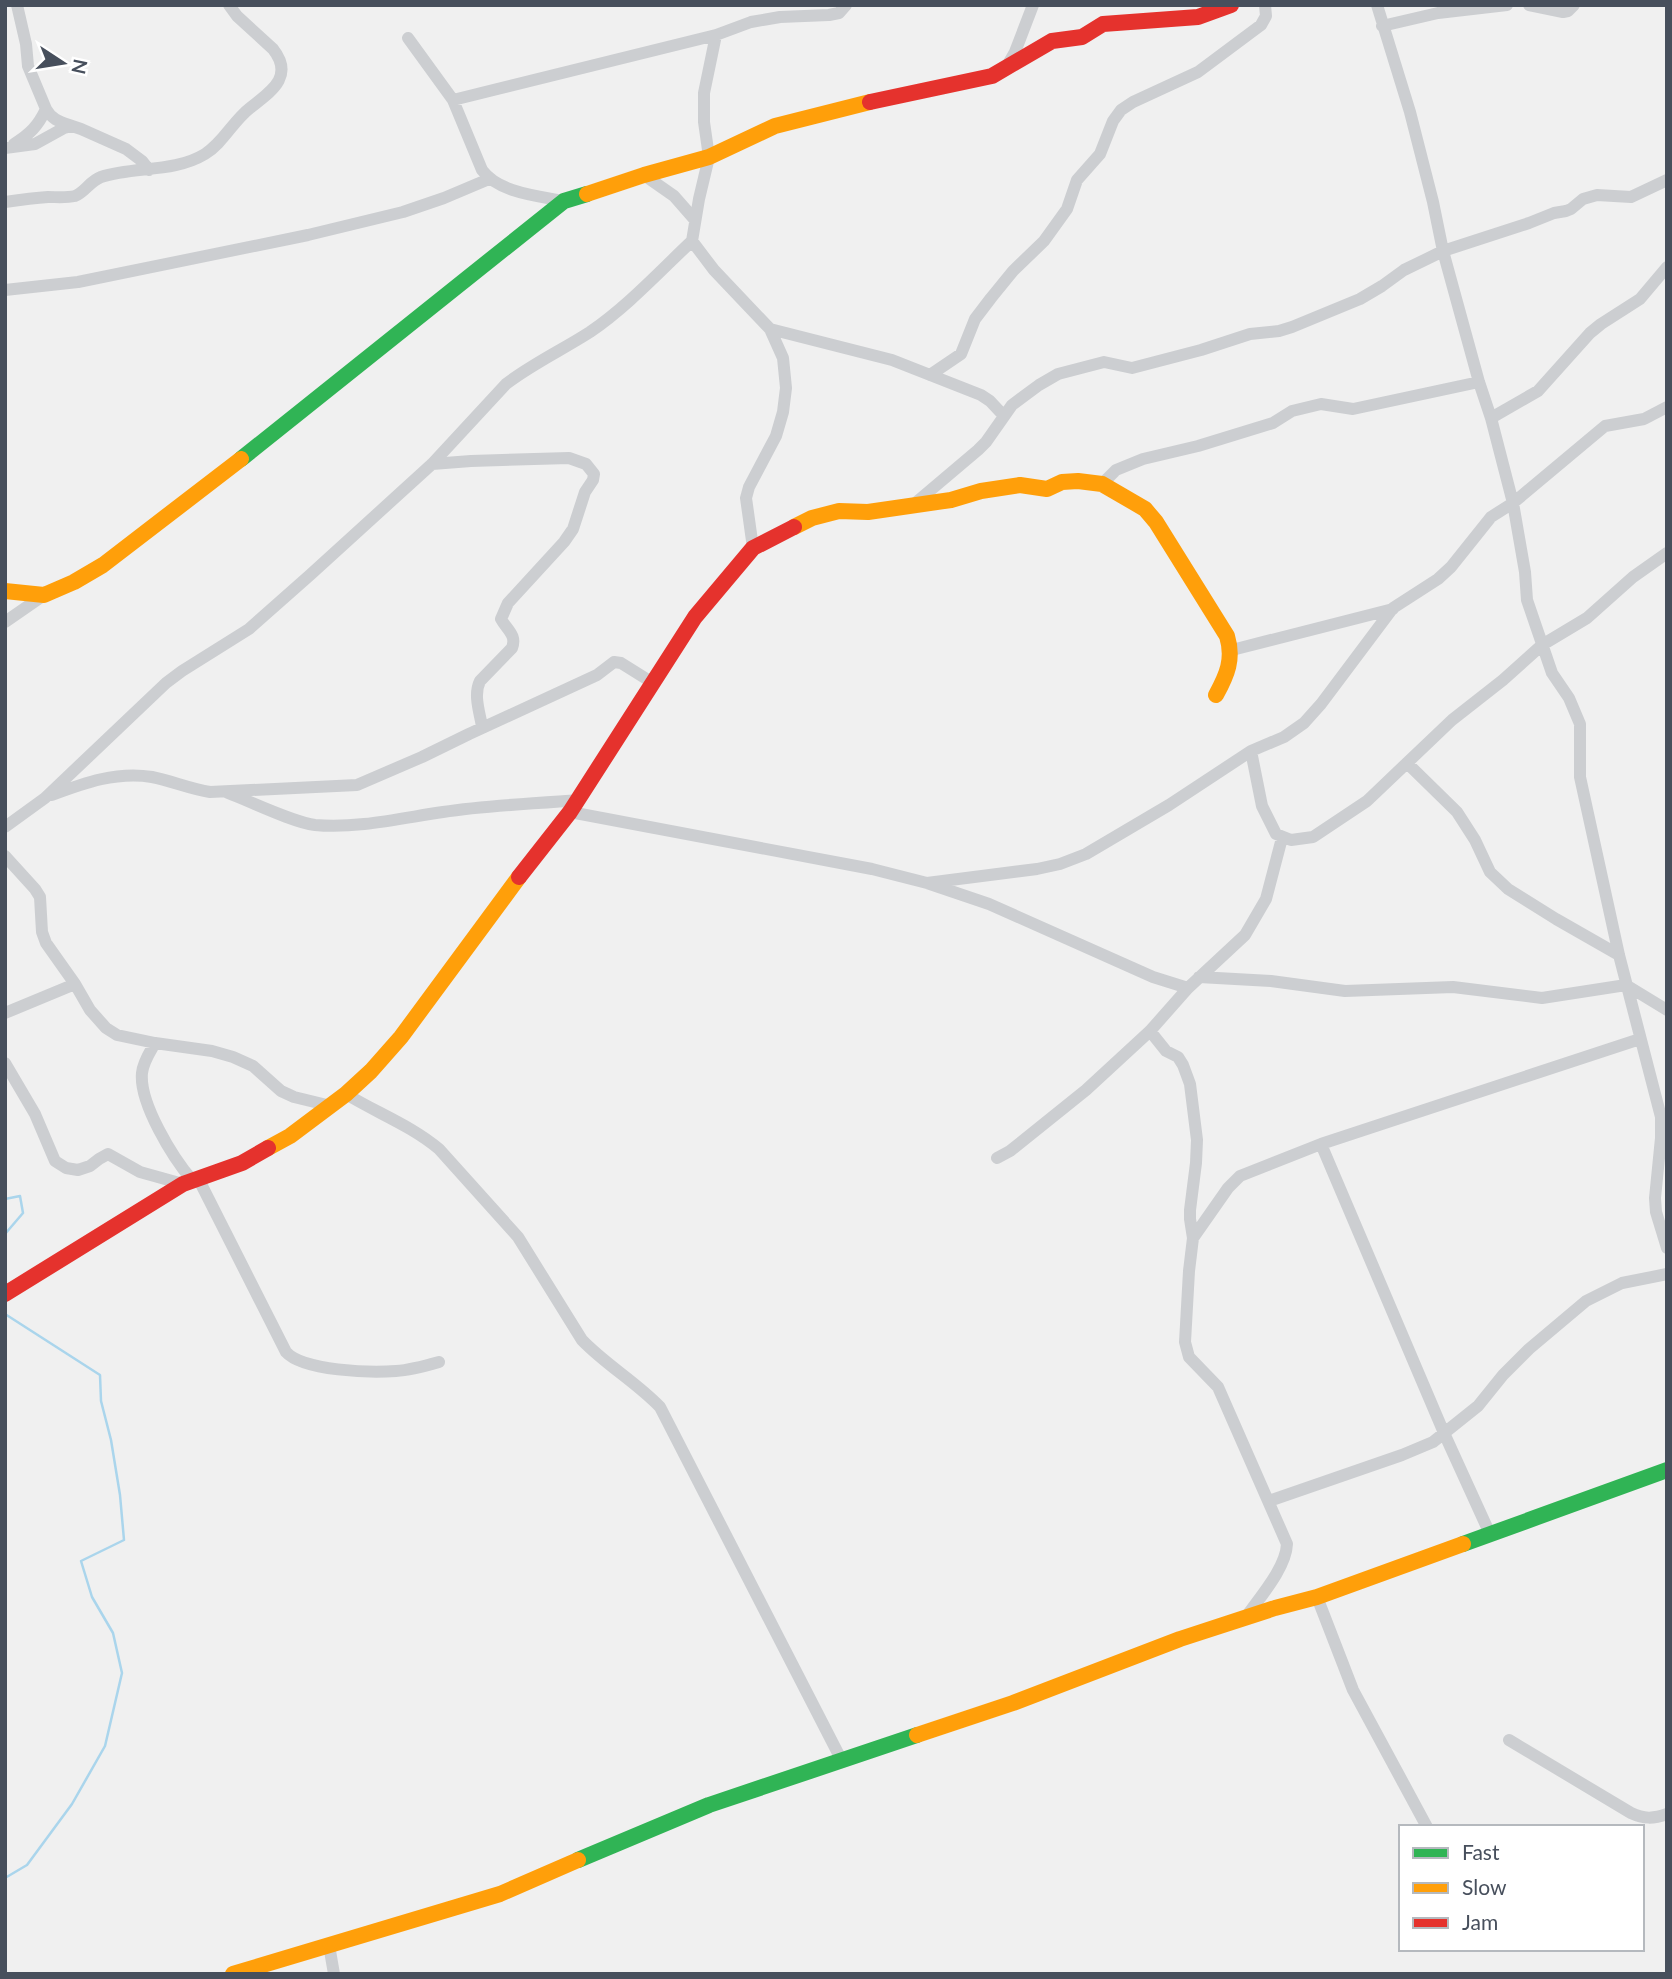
<svg xmlns="http://www.w3.org/2000/svg" width="1672" height="1979" viewBox="0 0 1672 1979" font-family="Lato,sans-serif">
  <style>
    .lines { fill: none; stroke-linecap: round; stroke-linejoin: round }
    .stream { stroke: #aad5ec; stroke-width: 2.5 }
    .street { stroke: #ccced1; stroke-width: 12 }
    .fast { stroke: #30b455; stroke-width: 16 }
    .slow { stroke: #ff9f0a; stroke-width: 16 }
    .jam { stroke: #e5322d; stroke-width: 16 }
  </style>
  <rect width="100%" height="100%" fill="#f0f0f0"/>
  <g class="lines">
    <path class="stream" d="M5 1199 20 1196 23 1213 5 1234
      M5 1314 100 1375 101 1401 111 1440 120 1495 124 1540 81 1561 92 1597 113 1633 122 1673 105 1746 72 1804 27 1865 5 1878"/>
    <path class="street" d="M17 5 26 44 28 66 46 109C52 120 61 122 72 126
      M1377 5 1410 112 1433 202 1443 251 1479 382 1491 418 1513 503 1525 572 1527 600 1552 673 1569 698 1580 724V777L1619 955 1661 1117V1138L1655 1198 1656 1212 1667 1248
      M1529 5 1563 12 1568 11 1574 5
      M1382 26 1438 13 1507 5
      M716 35 704 93V122L709 157 699 199 692 241 714 270 770 329 783 358 786 388 783 412 776 436 749 487 746 498 753 548
      M408 38 453 100 482 170C499 193 538 196 564 201
      M1007 66 1015 52 1033 5
      M453 100 716 35 751 22 780 17 829 15 839 13 846 5
      M14 144C30 134 38 126 46 109
      M5 148 35 144 64 128 72 126 81 129 126 149 142 161 149 170
      M644 175 674 196 695 220
      M5 202C19 200 34 198 48 197 57 197 66 198 75 196 85 192 90 181 101 177 134 166 174 173 205 154 223 143 233 121 250 108 270 92 295 77 273 49L237 16 229 5
      M5 290 78 282 308 235 403 212 444 198 489 179
      M770 329 892 360 981 395 990 401 1004 416
      M930 375 961 354 975 319 991 298 1013 271 1044 241 1067 209 1077 180 1100 154 1113 121 1121 110 1133 102 1198 72 1261 25 1266 16 1265 5
      M1491 418 1538 391 1590 333 1601 324 1640 299 1667 267
      M432 464 471 461 569 458 586 464 594 474 593 480 585 492 573 529 564 542 508 603 501 619C507 630 517 635 512 648L480 681C473 695 480 713 482 727
      M1102 484 1116 470 1143 459 1198 446 1273 423 1292 411 1321 404 1353 409 1479 382
      M913 505 978 450 986 442 1012 405 1039 385 1058 374 1104 362 1132 368 1201 350 1250 334 1279 331 1292 327 1360 299 1382 286 1404 270 1443 251 1529 223 1554 213 1566 211 1571 209 1583 199 1597 195 1631 197 1667 180
      M5 622 44 595
      M1232 650 1393 609
      M1251 751 1262 806 1276 834 1291 840 1313 837 1367 801 1452 720 1503 680 1542 645 1587 618 1633 577 1667 553
      M1408 764 1457 812 1475 840 1490 872 1508 889 1556 919 1619 955
      M228 793C252 802 292 822 315 825 356 829 402 818 443 812 488 805 533 804 578 800
      M52 795C84 783 117 771 152 777 172 781 190 789 210 792L357 785 422 757 469 734 597 675 614 662 621 663 653 683
      M570 812 872 869 927 883 989 904 1153 977 1188 988
      M5 827 45 798 166 683 182 671 249 629 310 575 432 464 506 384C532 364 562 350 590 332 627 307 660 271 692 241
      M5 856 35 889 40 897 42 932 46 943 75 984 90 1010 106 1028 117 1035 155 1043 212 1051 233 1057 253 1066 281 1091 294 1097 331 1106
      M927 883 1037 869 1060 864 1086 854 1169 805 1251 751 1284 737 1304 723 1321 704 1393 608 1438 579 1451 567 1491 517 1513 503 1605 426 1644 419 1667 407
      M1199 977 1271 981 1345 991 1453 987 1542 998 1626 985 1667 1010
      M5 1013 75 984
      M1150 1031 1166 1051 1178 1057 1183 1065 1190 1084 1197 1140 1196 1163 1190 1210V1219L1193 1238 1189 1271 1185 1342 1189 1357 1218 1387 1287 1544C1286 1568 1260 1597 1246 1617
      M155 1043C150 1052 143 1062 142 1073 139 1103 173 1158 192 1180
      M5 1063 35 1114 55 1161 66 1168 78 1170 90 1166 99 1159 108 1154 140 1172 183 1184
      M346 1094C377 1113 412 1126 439 1149L518 1237 582 1340C606 1365 636 1382 660 1407L842 1761
      M1321 1144 1444 1433 1490 1534
      M997 1158 1010 1151 1086 1090 1150 1031 1188 988 1245 935 1266 899 1282 838
      M198 1178 286 1352C303 1371 371 1373 396 1371 411 1370 425 1366 439 1362
      M1193 1238 1228 1188 1240 1176 1321 1144 1640 1039
      M1269 1501 1402 1455 1433 1442 1478 1406 1503 1375 1529 1349 1586 1301 1622 1283 1667 1274
      M1317 1597 1353 1690 1427 1827
      M1509 1740 1631 1813C1644 1819 1653 1819 1667 1814
      M329 1945 334 1974"/>
    <path class="fast" d="M241 459 564 201 587 194
      M1463 1544 1667 1470
      M578 1860 709 1805 917 1735"/>
    <path class="slow" d="M587 194 644 175 709 157 775 126 870 102
      M794 527 812 518 839 511 868 512 951 500 981 491 1020 485 1047 489 1062 482 1078 481 1102 484 1145 509 1156 522 1227 636C1234 659 1227 675 1216 695
      M5 591 44 595 74 582 103 565 241 459
      M268 1148 290 1136 346 1094 371 1071 401 1037 519 877
      M917 1735 1013 1703 1180 1639 1275 1608 1317 1597 1463 1544
      M233 1974 500 1894 578 1860"/>
    <path class="jam" d="M870 102 992 76 1052 41 1082 37 1103 24 1198 17 1231 5
      M519 877 570 812 695 617 753 548 794 527
      M5 1294 183 1184 242 1163 268 1148"/>
  </g>
  <rect width="1672" height="1979" fill="none" stroke="#474f5c" stroke-width="14"/>
  <rect x="1399" y="1825" width="245" height="126" fill="#ffffff" stroke="#b5b9be" stroke-width="2"/>
  <rect x="1413" y="1848" width="35" height="10" fill="#30b455" stroke="#b5b9be" stroke-width="2"/>
  <text x="1462" y="1860" font-size="21" fill="#474f5c">Fast</text>
  <rect x="1413" y="1883" width="35" height="10" fill="#ff9f0a" stroke="#b5b9be" stroke-width="2"/>
  <text x="1462" y="1895" font-size="21" fill="#474f5c">Slow</text>
  <rect x="1413" y="1918" width="35" height="10" fill="#e5322d" stroke="#b5b9be" stroke-width="2"/>
  <text x="1462" y="1930" font-size="21" fill="#474f5c">Jam</text>
  <g transform="translate(63 63) rotate(102)" stroke="#ffffff" stroke-width="5" paint-order="stroke">
  <path d="M0-5L12 26L0 18L-12 26Z" fill="#474f5c"/>
  <text y="-10" font-size="19" font-weight="bold" text-anchor="middle" fill="#474f5c">N</text>
  </g>
</svg>
